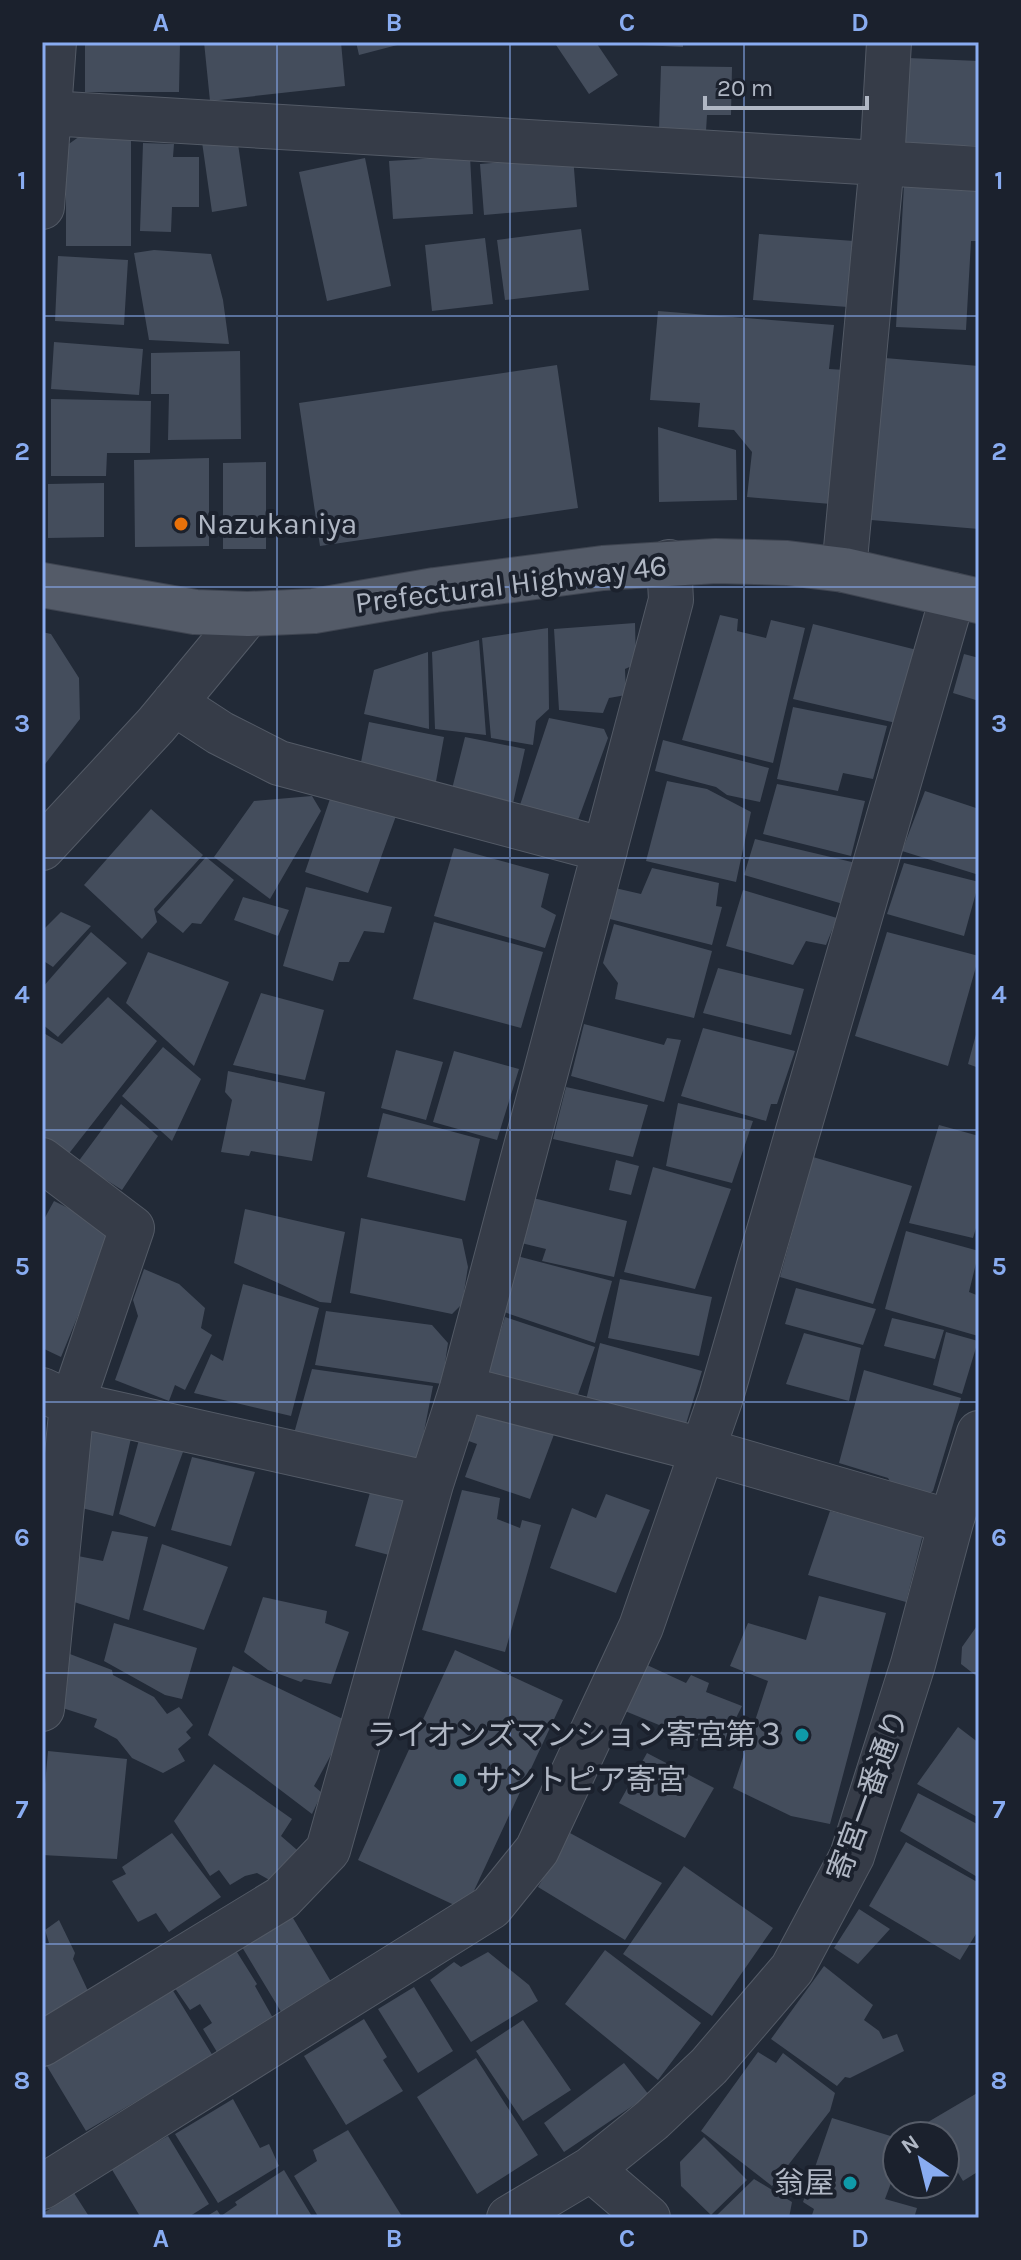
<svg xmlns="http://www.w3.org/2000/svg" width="1021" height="2260" viewBox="0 0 1021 2260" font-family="Karla,'Noto Sans JP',sans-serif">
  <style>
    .building { fill: #444d5c }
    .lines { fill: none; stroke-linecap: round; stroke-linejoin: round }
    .minor-casing { stroke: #535a66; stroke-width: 46 }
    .major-casing { stroke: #3f4551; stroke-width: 46 }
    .minor { stroke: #363c48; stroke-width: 44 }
    .major { stroke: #545b68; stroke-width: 44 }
    .grid { fill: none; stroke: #89acf1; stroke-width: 2; stroke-opacity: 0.55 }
    .food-dot { fill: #e8710a; stroke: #1b212d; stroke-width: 3 }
    .culture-dot { fill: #0f9aa8; stroke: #1b212d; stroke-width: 3 }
    .labels { text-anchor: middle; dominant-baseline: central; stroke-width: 8; stroke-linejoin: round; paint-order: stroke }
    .poi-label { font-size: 30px; fill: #b0b7c4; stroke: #1b212d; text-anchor: start }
    .street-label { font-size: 30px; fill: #b0b7c4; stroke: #1b212d }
    .neatline { fill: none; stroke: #89acf1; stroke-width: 3 }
    .grid-label { font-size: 26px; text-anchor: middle; font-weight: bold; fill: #89acf1 }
  </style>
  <rect width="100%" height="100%" fill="#222a37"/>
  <path class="building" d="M85 42H180L179 92H85Z
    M204 42H341L345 86 210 101Z
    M356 42H404L405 43 359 55Z
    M554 42H601L597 44 618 75 589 94Z
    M621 42H683V47L621 44Z
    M908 58 979 61V146L904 143Z
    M661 66 732 67 731 115H707L706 131 659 130Z
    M80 136H131V246H66V146Z
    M237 137 247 206 212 212 202 142Z
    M143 143 174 144 173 157H199V207H172L171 232 140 231Z
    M470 156 473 214 393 219 389 161Z
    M573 156 577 207 484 215 480 164Z
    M365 158 391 286 327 301 299 172Z
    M904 185 979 188V241H971L966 330 896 327Z
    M581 229 589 290 505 300 497 240Z
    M759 234 854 241 848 307 753 300Z
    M485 238 493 304 432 311 425 245Z
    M154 250 211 254 223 300 229 344 149 340 134 253Z
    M58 256 128 260 124 325 55 321Z
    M658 311 834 325 829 369 845 370 831 504 747 497 752 452 734 430 698 427 700 403 650 400Z
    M54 342 143 349 139 395 51 389Z
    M240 351 241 439 168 440 169 394H151V353Z
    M885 358 979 366V529L871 520Z
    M557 365 578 508 320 546 299 403Z
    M51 399 151 401 150 453H107L106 476H51Z
    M658 427 736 450 737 500 659 502Z
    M209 458V546L135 547 134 460Z
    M266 462V549H223V463Z
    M104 483V537L48 538V484Z
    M720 615 738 619 737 631 766 638 771 620 805 628 773 763 682 740Z
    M635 623 636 664 625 669 626 695 609 698 603 713 559 710 554 629Z
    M813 624 917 650 896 723 793 699Z
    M548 628 549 709 536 721 533 745 491 738 482 638Z
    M42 632 51 634 79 678 80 719 42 768Z
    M479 640 486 735 435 729 432 652Z
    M428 652 429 729 364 714 374 670Z
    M964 654 979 658V701L953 693Z
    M793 707 887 726 873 779 843 773 838 791 777 779Z
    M549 718 604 729 608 738 577 823 519 808Z
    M369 722 444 737 435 787 359 772Z
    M465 737 525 749 512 808 451 793Z
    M663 740 769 768 760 802 727 795 716 787 655 771Z
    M667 781 707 789 751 812 736 882 646 861Z
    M777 784 865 801 851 856 763 834Z
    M925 791 979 809V875L902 851Z
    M332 793 396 816 368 893 305 872Z
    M312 796 321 811 270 899 214 857 254 801Z
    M151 809 203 855 154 909 157 922 142 939 84 885Z
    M755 839 856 863 843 904 744 875Z
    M454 848 549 874 541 907 556 915 545 948 434 916Z
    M206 857 234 880 201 924 192 923 183 933 157 912Z
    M904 863 979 882 964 936 887 914Z
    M652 868 719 883 716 906 722 907 712 945 606 918 615 888 641 894Z
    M306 887 392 907 384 933 364 931 349 962H339L333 981 283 966Z
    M743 890 837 918 826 945 806 941 793 965 726 946Z
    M243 897 289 910 278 936 234 920Z
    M61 912 91 926 53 967 42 960V931Z
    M434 922 543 952 521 1028 413 999Z
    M614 924 712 951 694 1018 615 999 618 983 603 963Z
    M91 932 127 963 58 1037 42 1024V988Z
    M887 932 979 956 948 1066 855 1036Z
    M148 952 229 982 194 1066 126 1003Z
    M718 968 804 989 791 1035 703 1013Z
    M261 993 324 1010 305 1080 233 1065Z
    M108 997 157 1041 67 1156 42 1138V1032L62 1044Z
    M584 1024 664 1045 667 1038 681 1040 664 1102 571 1076Z
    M978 1027H979V1068L968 1064Z
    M703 1028 795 1051 777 1104H771L766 1121 681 1096Z
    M163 1047 201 1079 172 1141 122 1096Z
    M396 1050 443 1062 426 1120 381 1108Z
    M454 1051 519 1069 497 1140 433 1122Z
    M228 1071 325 1092 312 1161 251 1151 249 1156 221 1152 232 1100 225 1092Z
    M566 1087 648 1105 633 1157 553 1139Z
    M678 1103 753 1121 732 1183 666 1166Z
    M121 1104 158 1136 122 1190 78 1162Z
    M383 1113 480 1139 465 1201 367 1177Z
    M939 1125 979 1136V1218L973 1238 909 1223Z
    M813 1157 912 1186 873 1304 780 1277Z
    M616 1160 639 1166 631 1195 609 1190Z
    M653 1167 731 1189 695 1289 624 1272Z
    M529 1197 627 1221 614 1277 542 1261 546 1249 517 1242Z
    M54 1201 113 1230 61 1357 42 1348V1223Z
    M245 1209 345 1232 331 1303 320 1302 234 1263Z
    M361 1218 462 1239 468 1267 462 1304 452 1314 350 1293Z
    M906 1231 979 1251 969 1292 979 1296 978 1336 885 1309Z
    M517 1256 612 1281 595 1343 501 1311Z
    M144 1269 179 1284 205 1308 201 1328 212 1335 185 1390 175 1385 169 1401 115 1380 138 1316 133 1300Z
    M620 1279 712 1297 699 1356 608 1338Z
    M243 1284 319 1308 291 1416 194 1393 211 1354 223 1361Z
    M796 1288 876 1309 863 1345 785 1324Z
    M326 1311 432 1325 448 1343 442 1384 315 1365Z
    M505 1317 595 1347 575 1403 486 1378Z
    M892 1318 944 1330 935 1359 884 1346Z
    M946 1332 978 1341 962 1394 933 1385Z
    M804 1333 861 1348 849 1401 786 1384Z
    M600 1343 702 1371 686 1424 584 1408Z
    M312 1369 433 1386 418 1462 293 1437Z
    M864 1370 961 1398 933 1491 923 1498 893 1487 888 1478 839 1463Z
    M478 1402 556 1429 530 1499 465 1477 477 1444 463 1439Z
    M93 1425 132 1434 113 1516 74 1506Z
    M140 1436 183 1452 155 1527 119 1514Z
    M192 1457 255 1472 231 1546 171 1530Z
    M371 1489 409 1498 389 1555 355 1546Z
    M462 1490 500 1498 497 1519 520 1528 522 1520 541 1525 505 1652 422 1630Z
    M606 1494 650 1510 616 1593 550 1568 572 1508 596 1518Z
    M830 1511 923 1534 906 1602 808 1575Z
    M112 1531 148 1537 129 1620 65 1599 78 1556 103 1561Z
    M162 1544 228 1567 204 1630 143 1610Z
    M819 1596 886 1613 830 1824 791 1816 733 1788 768 1681 730 1666 748 1623 806 1640Z
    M263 1597 327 1611 325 1623 349 1632 331 1684 304 1679 301 1682 268 1670 244 1652Z
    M114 1623 197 1648 182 1699 165 1695 104 1661Z
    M979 1623V1678L961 1664 962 1647Z
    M455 1650 563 1700 465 1910 358 1860Z
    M62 1651 112 1670 113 1675 154 1697 167 1714 179 1707 193 1725 186 1732 191 1738 178 1749 185 1761 163 1773 132 1758 117 1739 94 1727 97 1719 53 1705Z
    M647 1665 686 1683 691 1675 709 1683 706 1692 742 1706 720 1750 625 1711Z
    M233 1666 349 1722 314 1786 322 1793 312 1814 208 1735Z
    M958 1727 979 1743V1818L917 1784Z
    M48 1751 127 1759 117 1859 42 1855V1817Z
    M647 1753 714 1788 685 1838 619 1803Z
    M214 1764 292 1819 281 1836 304 1856 273 1882 257 1873 245 1876 230 1885 219 1870 210 1876 174 1821Z
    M918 1793 979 1825V1878L900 1831Z
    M172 1833 221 1897 169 1932 156 1913 138 1922 112 1881 126 1874 122 1867Z
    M570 1833 662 1883 625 1940 538 1887Z
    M906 1842 979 1883V1929L960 1960 869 1906Z
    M684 1866 773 1928 712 2016 623 1954Z
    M859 1909 890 1929 858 1964 834 1948Z
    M290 1913 333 1985 283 2015 239 1942Z
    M59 1920 75 1953 73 1959 89 1993 42 2019V1947L49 1943 45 1930Z
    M235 1949 257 1984 255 1986 273 2018 217 2052 203 2029 212 2023 200 2004 190 2010 172 1984Z
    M605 1950 701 2023 658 2080 565 2004Z
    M488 1952 529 1985 538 2001 471 2042 430 1980 454 1962 461 1967Z
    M824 1966 873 2005 864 2020 879 2031 883 2039 897 2034 904 2051 850 2078 845 2077 837 2086 771 2039Z
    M169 1984 213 2056 86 2131 42 2058Z
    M414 1987 453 2051 418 2073 378 2009Z
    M364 2019 387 2057 383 2060 403 2091 346 2125 304 2056Z
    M523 2020 571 2090 523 2121 476 2051Z
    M758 2052 776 2063 783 2053 835 2093 830 2111 772 2186 701 2131Z
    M476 2058 538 2155 477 2194 417 2097Z
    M624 2063 649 2095 564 2152 544 2123Z
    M979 2092V2171L963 2181 945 2151V2136H936L928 2122Z
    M233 2099 260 2148 269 2144 279 2166 218 2203 175 2134Z
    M832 2118 897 2138V2167L885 2199 917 2208 914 2218H811L814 2209 803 2202Z
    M348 2130 403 2218H319L294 2176 317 2161 313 2150Z
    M168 2136 209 2204 187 2218H141L111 2168Z
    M704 2137 747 2180 711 2215 681 2186 680 2162Z
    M284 2170 313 2218H204L217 2210 221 2216 237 2205 235 2202Z
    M754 2179 792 2202 789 2218H718L716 2216Z
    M74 2193 90 2218H42V2214Z"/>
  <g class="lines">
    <defs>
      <path id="minor" d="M48 113 979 169
        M42 207 54 42
        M844 570 882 163 889 42
        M174 703 220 733 279 763 605 850
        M42 848 156 725 248 614
        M42 1160 132 1228 72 1404 42 1709
        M462 1388 702 1450 951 1522
        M42 1390 72 1404 431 1484
        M42 2044 282 1898 328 1850 431 1484 462 1388 671 600 669 562
        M591 2169 648 2218
        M42 2187 491 1907 537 1850 641 1627 721 1397 953 595
        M509 2218 591 2169 652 2120 709 2066 792 1969 852 1856 913 1664 951 1522 979 1433"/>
      <path id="major" d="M42 585 195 612 248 614 314 611 435 590 603 568 716 561 787 563 844 570 979 601"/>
    </defs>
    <use href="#minor" class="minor-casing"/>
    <use href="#major" class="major-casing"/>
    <use href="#minor" class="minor"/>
    <use href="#major" class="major"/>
  </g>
  <path class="grid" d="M277 42V2218M510 42V2218M744 42V2218M42 316H979M42 587H979M42 858H979M42 1130H979M42 1402H979M42 1673H979M42 1944H979"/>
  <circle class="food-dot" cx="181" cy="524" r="8"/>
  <g class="culture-dot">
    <circle cx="802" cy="1735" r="8"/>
    <circle cx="460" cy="1780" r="8"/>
    <circle cx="850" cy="2183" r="8"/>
  </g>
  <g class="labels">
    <g class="poi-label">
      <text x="197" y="524">Nazukaniya</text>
      <text x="786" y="1735" text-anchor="end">ライオンズマンション寄宮第３</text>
      <text x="476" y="1780">サントピア寄宮</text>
      <text x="834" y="2183" text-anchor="end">翁屋</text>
    </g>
    <g class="street-label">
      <text transform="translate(511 584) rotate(-7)">Prefectural Highway 46</text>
      <text transform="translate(868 1795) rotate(-70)">寄宮一番通り</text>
    </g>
  </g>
  <rect width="1021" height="2260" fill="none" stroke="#1b212d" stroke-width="88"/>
  <g transform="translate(921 2160) rotate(325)"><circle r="38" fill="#1b212d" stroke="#575d69" stroke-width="2"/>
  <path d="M0-6L14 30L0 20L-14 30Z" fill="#89acf1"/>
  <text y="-12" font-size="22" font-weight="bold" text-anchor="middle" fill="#b0b7c4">N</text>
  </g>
  <path d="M705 96v12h162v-12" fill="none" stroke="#b0b7c4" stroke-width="4"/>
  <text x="717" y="96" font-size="24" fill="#b0b7c4" stroke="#1b212d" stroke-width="6" paint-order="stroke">20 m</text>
  <rect x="44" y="44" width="933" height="2172" class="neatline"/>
  <g class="grid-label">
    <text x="161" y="31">A</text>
    <text x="394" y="31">B</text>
    <text x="627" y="31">C</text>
    <text x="860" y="31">D</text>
    <text x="22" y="189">1</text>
    <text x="999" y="189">1</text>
    <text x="22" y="460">2</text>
    <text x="999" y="460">2</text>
    <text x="22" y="732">3</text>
    <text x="999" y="732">3</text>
    <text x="22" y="1003">4</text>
    <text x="999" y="1003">4</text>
    <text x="22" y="1275">5</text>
    <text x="999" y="1275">5</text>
    <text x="22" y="1546">6</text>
    <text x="999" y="1546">6</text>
    <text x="22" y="1818">7</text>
    <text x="999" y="1818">7</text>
    <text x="22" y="2089">8</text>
    <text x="999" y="2089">8</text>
    <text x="161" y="2247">A</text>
    <text x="394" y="2247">B</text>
    <text x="627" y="2247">C</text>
    <text x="860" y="2247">D</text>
  </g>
</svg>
